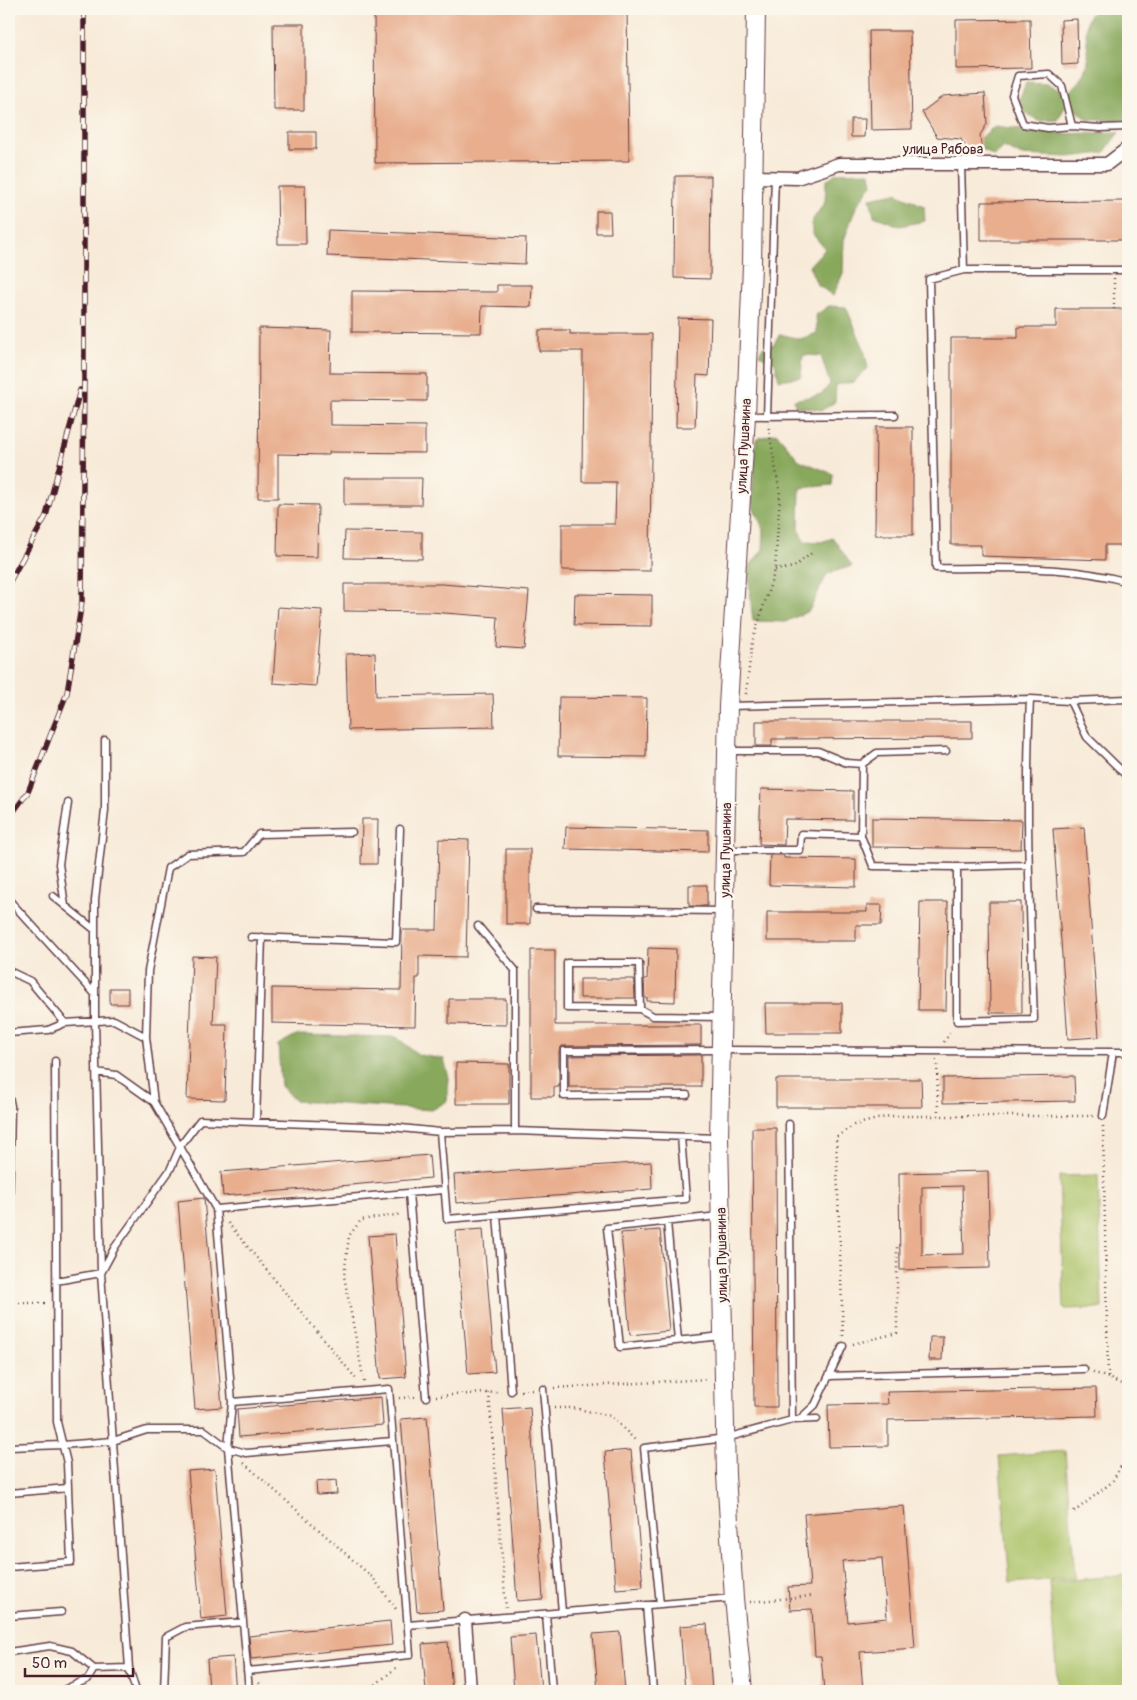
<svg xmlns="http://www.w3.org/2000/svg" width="1137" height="1700" viewBox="0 0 1137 1700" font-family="Pangolin,sans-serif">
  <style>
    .green { fill: #abc267; stroke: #7a7049 }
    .forest { fill: #88a85c; stroke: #696444 }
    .building { fill: #e8ae8e; fill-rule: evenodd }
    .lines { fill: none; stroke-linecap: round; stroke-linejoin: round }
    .lane-casing { stroke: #643d45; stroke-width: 9 }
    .street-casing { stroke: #643d45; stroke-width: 15 }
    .secondary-casing { stroke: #643d45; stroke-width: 20 }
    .path { stroke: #643d45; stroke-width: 2.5; stroke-dasharray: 1 4; stroke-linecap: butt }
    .lane { stroke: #fff; stroke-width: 6 }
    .street { stroke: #fff; stroke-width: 12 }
    .secondary { stroke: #fff; stroke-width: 18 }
    .rail-casing { stroke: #4a1f2b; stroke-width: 5.5 }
    .rail { stroke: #fbf7ec; stroke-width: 4; stroke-dasharray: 11; stroke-linecap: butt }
    .labels { text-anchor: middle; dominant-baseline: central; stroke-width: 5; stroke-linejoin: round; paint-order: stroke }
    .street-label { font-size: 14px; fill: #4a1f2b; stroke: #fbf7ec }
  </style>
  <rect width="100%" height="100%" fill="#fbf7ec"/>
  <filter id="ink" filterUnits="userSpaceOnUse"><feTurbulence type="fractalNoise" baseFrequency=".02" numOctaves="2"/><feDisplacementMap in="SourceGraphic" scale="10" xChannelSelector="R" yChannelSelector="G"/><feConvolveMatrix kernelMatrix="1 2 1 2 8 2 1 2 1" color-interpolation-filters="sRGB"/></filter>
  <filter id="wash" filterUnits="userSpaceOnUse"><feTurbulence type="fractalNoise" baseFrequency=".0096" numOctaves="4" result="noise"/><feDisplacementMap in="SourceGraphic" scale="20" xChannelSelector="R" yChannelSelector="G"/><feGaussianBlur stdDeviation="1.12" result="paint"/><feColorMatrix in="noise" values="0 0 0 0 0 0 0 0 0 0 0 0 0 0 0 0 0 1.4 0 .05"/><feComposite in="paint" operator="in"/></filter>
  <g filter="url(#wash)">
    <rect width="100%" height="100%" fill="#f8ead8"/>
    <path class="green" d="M1098 1175 1102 1308 1064 1309 1059 1176Z
      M1065 1451 1075 1578 1010 1583 999 1456Z
      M1128 1575V1691H1058L1049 1582Z"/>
    <path class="forest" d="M1098 9H1117L1128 11V120H1088L1067 103 1058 120 1039 121 1016 107 1026 83 1048 84 1066 94C1076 86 1084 79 1087 66 1092 48 1076 18 1098 9Z
      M995 126 1063 134 1119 132 1104 153 1068 157 1020 155 1004 147 994 156 973 144Z
      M870 172 872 184 856 207 844 240 843 273 833 296 817 284 809 266 825 249 812 233V221L825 202 826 181 836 173Z
      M896 193 924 206 925 221 900 226 874 216 870 198Z
      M829 306 846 307 864 349 868 368 854 382 836 385 835 402 822 410 795 406 794 400 822 394 830 384 821 356 803 355 801 377 779 380 775 362 759 355 762 348 774 344 780 334 800 339 817 333 816 315Z
      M776 433 799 460 833 474 832 485 800 488 799 530 804 541 821 542 833 538 852 566 827 574 809 611 785 622 753 621 750 595 749 567 763 549 764 531 752 504 756 439Z
      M296 1035 396 1037 419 1055 444 1059 449 1078 447 1101 432 1110 295 1101 281 1086 278 1045Z"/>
    <g id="blocks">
      <path class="building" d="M374 9H627L629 161 375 163Z
        M1030 19 1031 68 956 69V20Z
        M1077 19 1078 64 1062 65 1061 20Z
        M273 24H304V110H274Z
        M869 31H910L912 129 871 130Z
        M985 93 987 124 980 135 982 154H970L961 139 937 137 922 112 943 96Z
        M851 119H865L864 137H851Z
        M289 132H316V149H289Z
        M675 176H711L710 279 674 278Z
        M277 186H305L306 244H278Z
        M1128 201V240H981V202Z
        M596 211H610L611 233H596Z
        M328 230 526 238 525 264 327 256Z
        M497 285H532L531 307 482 306 481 333 352 332V291L497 292Z
        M1056 309H1128V545H1105V560L981 556V545H951V338H1018V327H1056Z
        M678 318 711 319 709 376 697 375 695 427H676Z
        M259 328 331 330 330 373 427 374V401L330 400V425L425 426V453L329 452V455L278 454V498H258Z
        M539 330H570V334H652L650 571 562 570V524H615L616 482H582L583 351H539Z
        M876 427H913V535H875Z
        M344 478H422L421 505H344Z
        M278 504 318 505 317 557 277 556Z
        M345 531 422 532V559L344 558Z
        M344 584H442L529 591 524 649 496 647 498 617 431 612 344 611Z
        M575 594 652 595V626L574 625Z
        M278 607 322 610 316 686 273 683Z
        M375 653 376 696 493 694 494 727 348 730 346 654Z
        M559 697 647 698 646 757 558 756Z
        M756 721H972V738L772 739V746H756Z
        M761 789 853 791V820L785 819 784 845 759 844Z
        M872 818 1022 820 1021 849 872 847Z
        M362 819H378L377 864H361Z
        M566 827 708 830V852L565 849Z
        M1084 827 1099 1037 1068 1039 1053 829Z
        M439 839 469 840 466 957 419 956V978H416L415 1026 272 1023V988L401 990 402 930H437Z
        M506 849H530V924H506Z
        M770 855H784V858L856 859V887L769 885Z
        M689 885H707V906H689Z
        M920 902H948L946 1010H918Z
        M989 902H1021L1022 1013H990Z
        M867 905H882L881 925H856V941H767V912H867Z
        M648 948 676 949 675 1002 647 1001V998H645L644 979H647Z
        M531 950H555V1025H701V1045L562 1046 559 1051V1087H554V1097H531Z
        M192 956 216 957 213 1024H227L225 1100 187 1099Z
        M580 979H634L635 998H580Z
        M110 988H128V1004H110Z
        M449 999H506V1025L449 1024Z
        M765 1003H842V1033H766Z
        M701 1055V1087H569V1056Z
        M456 1063 509 1064V1104H456Z
        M1074 1076 1075 1101 943 1103V1078Z
        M776 1079H921L922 1107H776Z
        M752 1128H776L777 1407H754Z
        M429 1155 431 1178 223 1196 221 1172Z
        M651 1162 652 1189 456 1203 454 1175Z
        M988 1171 990 1268 900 1270 899 1173ZM962 1186 964 1254 922 1255V1187Z
        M204 1198 222 1407 195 1409 178 1201Z
        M483 1229 495 1372 468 1374 456 1231Z
        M660 1230 669 1331 630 1335 621 1233Z
        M395 1234 406 1377 380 1379 368 1236Z
        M930 1337H943L942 1360H929Z
        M1096 1388 1097 1416 888 1420V1446L829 1447 828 1405 888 1404 887 1392Z
        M381 1397 383 1425 239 1437 237 1409Z
        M530 1407 543 1599 517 1601 503 1409Z
        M427 1417 443 1610 417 1612 401 1419Z
        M631 1450 643 1587 616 1589 605 1452Z
        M215 1469 227 1616 201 1619 188 1471Z
        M336 1480 337 1494 317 1495 316 1482Z
        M904 1506 915 1648 860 1652 863 1691H824L821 1656H815L812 1609 790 1610 788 1587 810 1586 804 1514ZM882 1558 887 1618 848 1622 842 1561Z
        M390 1621 392 1645 251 1659 249 1636Z
        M707 1624 712 1691H685L680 1626Z
        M620 1632 625 1691H598L593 1634Z
        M536 1635 541 1691H514L510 1637Z
        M448 1642 452 1691H426L422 1644Z
        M233 1657 236 1691H209L207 1659Z"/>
    </g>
  </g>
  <g filter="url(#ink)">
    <use href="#blocks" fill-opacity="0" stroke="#643d45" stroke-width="1"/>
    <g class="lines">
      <defs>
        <path id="lane" d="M1072 126 1062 86 1049 74 1018 76 1012 95 1023 124 1048 128 1072 126 1100 128 1128 127
          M961 164 964 270H1128
          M964 270 929 279 936 568C1000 569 1066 564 1128 582
          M748 416 895 415
          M767 416 775 177
          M1070 701 1087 737 1128 777
          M729 706 1030 699 1070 701 1128 699
          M105 740V810L95 900V1021L101 1273 129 1668 136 1691
          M728 751H818L847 763 862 764 877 753 946 751
          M1121 771 1128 764
          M861 836 873 866 957 867
          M727 850H800L801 834 861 836 862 764
          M1028 865 957 867V1021L1034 1019C1030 912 1025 805 1030 699
          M53 896 95 930
          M9 900 95 994
          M65 906 59 864 68 803
          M536 909 723 911
          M478 926 515 970V1131
          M251 937 396 942 400 829
          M9 971 30 981 65 1023
          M640 1009 639 963H567V1008L640 1009 653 1016 721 1017
          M9 1033 48 1030 65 1023 114 1020 146 1037
          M96 1072 116 1075 154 1102
          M687 1095 564 1096V1051L721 1050 1113 1052
          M9 1097 11 1106 9 1215
          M1103 1116 1113 1052H1128
          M256 1122 262 937
          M789 1124 792 1420
          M440 1132 447 1219 686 1199 681 1137
          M409 1193 426 1397
          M216 1209 444 1190
          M497 1215 511 1391
          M719 1216 607 1228 620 1347 722 1336
          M667 1222 678 1340
          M56 1281 101 1273 115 1247 170 1170 181 1145 200 1120 391 1127 440 1132 515 1131 718 1138
          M829 1376 1084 1369
          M543 1389 562 1612
          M232 1402 389 1389 410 1655 247 1671
          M800 1419 815 1405 843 1346
          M9 1447 62 1445 113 1441 147 1430H204L228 1448 246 1453 393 1441
          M9 1493 68 1488
          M9 1567 71 1562 67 1463 57 1422 55 1061
          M660 1604 644 1448 726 1438 792 1420 817 1419
          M646 1605 653 1691
          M546 1614 552 1691
          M9 1616 61 1612
          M408 1625 733 1598
          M9 1652 50 1646 72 1651 94 1669 129 1668
          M61 1691 88 1679 94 1669
          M164 1691 166 1637 185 1627 243 1622
          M249 1691 228 1448 232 1402 216 1209 154 1102 146 1037 148 971 168 868 188 854 244 852 259 834 352 832"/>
        <path id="street" d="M754 177 797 178 839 164H1107L1128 148
          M465 1620 470 1691"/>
        <path id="secondary" d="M743 1691 734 1598 726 1475 719 1138 728 706 746 416 752 265 756 9"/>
      </defs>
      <use href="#lane" class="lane-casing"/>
      <use href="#street" class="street-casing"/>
      <use href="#secondary" class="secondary-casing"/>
      <path class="path" d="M1114 309V278
        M775 570 794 567 813 552
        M746 694 752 642 775 570 780 494 768 424
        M944 1042 952 1030
        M937 1060 938 1116
        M1103 1126 1108 1378 1128 1387
        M228 1223 358 1381
        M9 1303H47
        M843 1336 836 1137 854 1125 889 1116H1095
        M853 1344 897 1333V1245
        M1093 1372 1108 1378
        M364 1382 344 1276 349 1236 361 1220 402 1214
        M554 1388 708 1379
        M521 1391 533 1390
        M489 1393 506 1608
        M436 1396 501 1392
        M399 1398 416 1397
        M554 1408H573L611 1416 637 1442
        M244 1463 373 1578 396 1609
        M1074 1512 1112 1482 1128 1454
        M750 1602 811 1596
        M259 1683 267 1691
        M368 1691 398 1666"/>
      <use href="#lane" class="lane"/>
      <use href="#street" class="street"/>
      <use href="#secondary" class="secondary"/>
      <defs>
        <path id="rail" d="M9 583 46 516 80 390
          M9 818 28 792 67 693 82 601 84 373V9"/>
      </defs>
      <use href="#rail" class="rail-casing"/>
      <use href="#rail" class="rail"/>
    </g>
  </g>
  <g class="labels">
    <g class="street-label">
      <text x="943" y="149">улица Рябова</text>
      <text transform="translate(744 446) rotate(-87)">улица Пушанина</text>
      <text transform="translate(726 850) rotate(-89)">улица Пушанина</text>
      <text transform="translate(722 1255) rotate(-91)">улица Пушанина</text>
    </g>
  </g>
  <rect width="1137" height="1700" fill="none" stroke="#fbf7ec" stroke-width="30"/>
  <path d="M25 1668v8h108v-8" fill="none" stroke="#4a1f2b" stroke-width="2.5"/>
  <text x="32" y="1668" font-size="15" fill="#4a1f2b" stroke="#fbf7ec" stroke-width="4" paint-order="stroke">50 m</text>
</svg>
